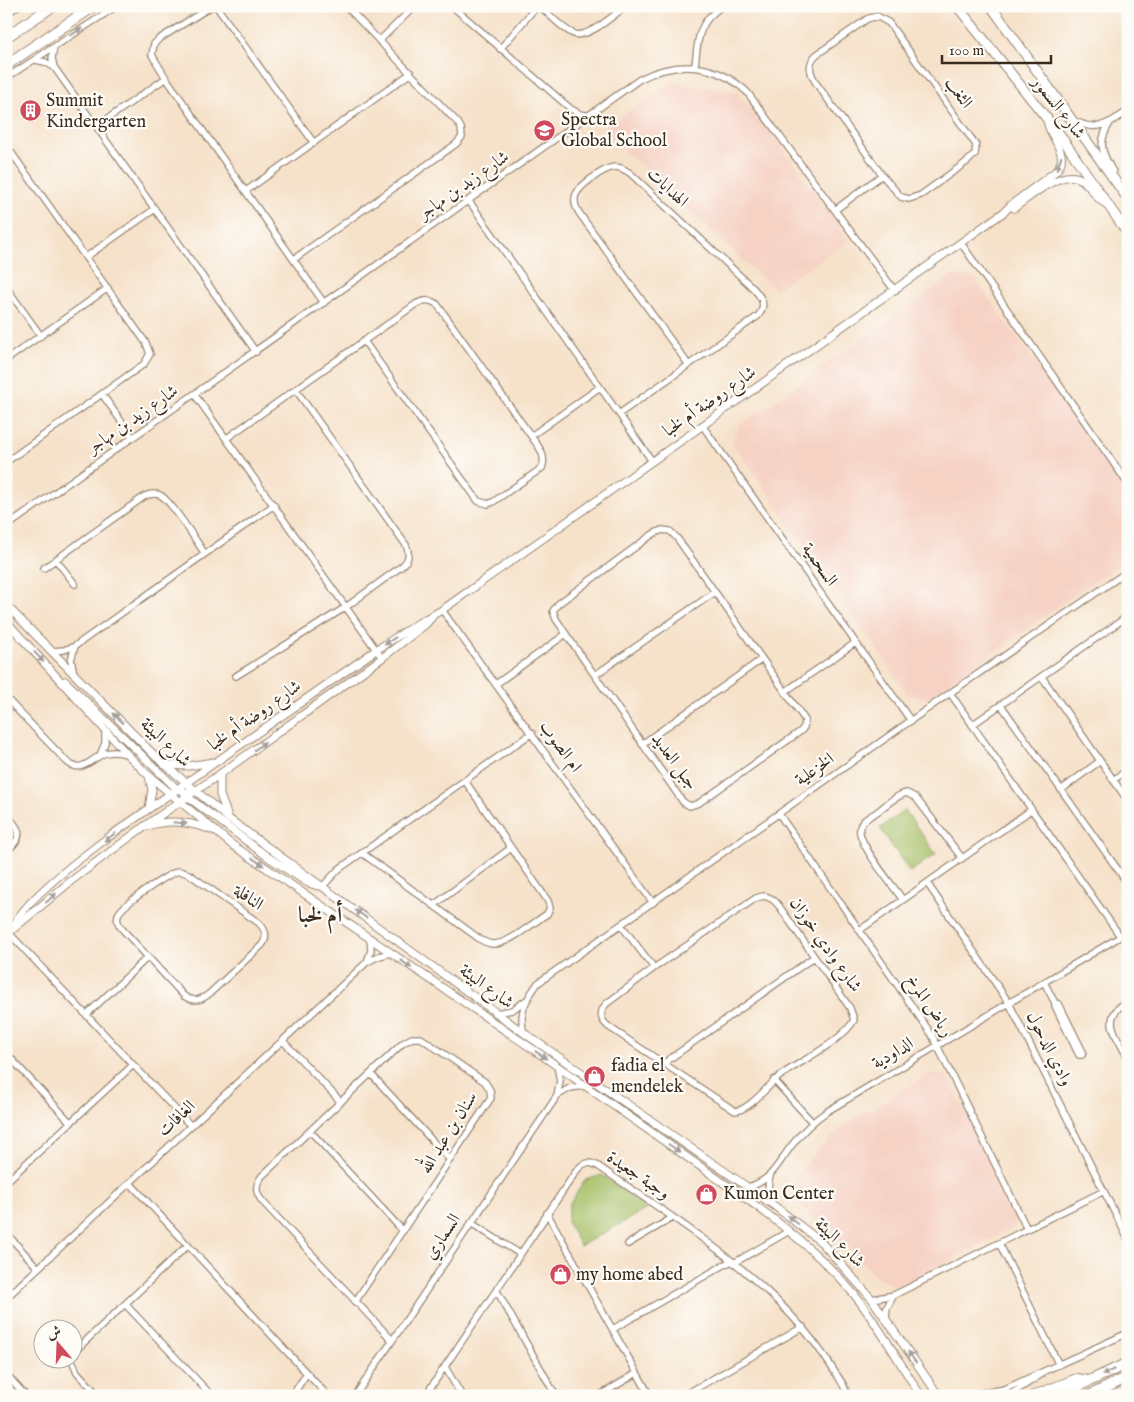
<svg xmlns="http://www.w3.org/2000/svg" width="1134" height="1402" viewBox="0 0 1134 1402" font-family="'IM FELL English',Amiri,serif">
  <style>
    .built { fill: #f6d2c4 }
    .green { fill: #a4be64; stroke: #707441 }
    .lines { fill: none; stroke-linecap: round; stroke-linejoin: round }
    .minor-casing { stroke: #988674; stroke-width: 8 }
    .tertiary-casing { stroke: #988674; stroke-width: 9 }
    .primary-casing { stroke: #988674; stroke-width: 11 }
    .trunk-casing { stroke: #988674; stroke-width: 12 }
    .minor { stroke: #fff; stroke-width: 5.5 }
    .tertiary { stroke: #fff; stroke-width: 7 }
    .primary { stroke: #fff; stroke-width: 9 }
    .trunk { stroke: #fff; stroke-width: 10 }
    .oneway { fill: #a79f9a }
    .labels { text-anchor: middle; dominant-baseline: central; stroke-width: 4.5; stroke-linejoin: round; paint-order: stroke }
    .street-label { font-size: 18px; fill: #3b2a1e; stroke: #fdfcf7 }
    .poi-label { font-size: 18px; fill: #3b2a1e; stroke: #fdfcf7; text-anchor: start }
    .district-label { font-size: 22px; font-weight: bold; fill: #3b2a1e; stroke: #fdfcf7 }
  </style>
  <rect width="100%" height="100%" fill="#fdfcf7"/>
  <filter id="ink" filterUnits="userSpaceOnUse"><feTurbulence type="fractalNoise" baseFrequency=".02" numOctaves="2"/><feDisplacementMap in="SourceGraphic" scale="10" xChannelSelector="R" yChannelSelector="G"/><feConvolveMatrix kernelMatrix="1 2 1 2 8 2 1 2 1" color-interpolation-filters="sRGB"/></filter>
  <filter id="wash" filterUnits="userSpaceOnUse"><feTurbulence type="fractalNoise" baseFrequency=".0096" numOctaves="4" result="noise"/><feDisplacementMap in="SourceGraphic" scale="20" xChannelSelector="R" yChannelSelector="G"/><feGaussianBlur stdDeviation="1.12" result="paint"/><feColorMatrix in="noise" values="0 0 0 0 0 0 0 0 0 0 0 0 0 0 0 0 0 1.4 0 .05"/><feComposite in="paint" operator="in"/></filter>
  <g filter="url(#wash)">
    <rect width="100%" height="100%" fill="#f6e1c9"/>
    <path class="built" d="M672 83 737 92 776 139 849 240 775 290 602 129Z
      M953 275 974 278 1128 490V558L927 699 908 694 732 441 739 426Z
      M931 1073 947 1076 1016 1215 1013 1228 897 1288 876 1277 847 1246 796 1202 794 1179 812 1156 846 1124Z"/>
    <path class="green" d="M905 810 936 854 910 872 880 828Z
      M602 1175 647 1209 580 1246 567 1222 569 1205 585 1180Z"/>
  </g>
  <g filter="url(#ink)">
    <g class="lines">
      <defs>
        <path id="minor" d="M212 6 159 39 154 44 152 55 166 78 324 303
          M216 6 314 143
          M452 6 571 109 580 114 590 116
          M540 6C550 15 562 29 574 34 588 39 615 14 626 6
          M6 14 18 6
          M877 16 889 23 976 145 975 154 968 161 921 195 909 199 901 197 882 175 816 83C810 73 807 64 816 55L867 19Z
          M379 41 415 6
          M500 49 537 6
          M36 60 45 62 54 67 256 352
          M695 66C698 39 697 23 722 6
          M54 67 52 58 54 47
          M6 78 117 6
          M1073 120C1096 133 1109 124 1128 111
          M1110 123C1097 143 1102 153 1113 172
          M97 126 166 78
          M6 148 11 152 146 343 150 354 144 364 6 462
          M246 191 411 73
          M469 201 652 461
          M835 210 882 175
          M961 243 1128 484
          M86 257 155 209
          M294 259 456 144 462 137 461 128 458 123 346 6
          M6 287 41 336
          M6 360 108 288
          M102 394 133 438
          M195 395 382 658
          M619 414 758 316C767 305 762 298 753 288L630 173C625 170 621 167 615 167 604 168 576 187 575 198 574 205 578 212 582 217L688 364
          M702 425 911 721
          M531 436 600 387
          M227 438 416 304C423 300 429 299 437 304L531 436C538 446 547 455 542 468L493 502 488 504 478 501 364 341
          M6 527 640 79C677 60 716 63 747 92L895 291
          M662 530 670 531 677 538 805 720 804 727 801 731 699 803 690 806 683 802 566 634 556 619 553 611 558 604 653 534Z
          M56 560 75 584
          M44 568 145 496C150 494 154 493 160 495 170 499 197 542 205 554
          M442 610 653 903
          M52 651 64 650 75 646 274 505
          M74 673 71 660 75 646
          M595 675 715 592
          M236 676 346 607 402 566C409 560 410 554 406 545L296 390
          M1042 677 1128 801
          M496 684 566 634
          M786 691 855 643
          M950 693 1120 936
          M6 698 67 762C82 775 92 757 106 753 113 751 120 752 126 754
          M1001 705 1128 884
          M972 725 1128 616
          M642 744 762 659
          M100 755 105 743V730
          M1113 780 1128 770
          M1061 790 1100 761
          M779 814 932 1035 1027 1229
          M6 815C22 831 24 836 6 852
          M362 853 481 940C485 942 489 944 493 944 508 945 534 922 547 914L550 908 548 901 465 781
          M179 871 189 874 259 923C266 930 268 937 262 945L209 994C200 1001 194 1002 184 996L123 930C119 926 116 921 118 915 120 906 169 873 179 871Z
          M927 883 1009 1003 1128 1239
          M323 886 339 869 532 733
          M763 896C771 897 774 900 779 906L850 1008 854 1020C844 1040 799 1062 780 1076 768 1085 749 1111 735 1111L609 1027C600 1020 599 1013 606 1004L654 968 756 898Z
          M903 900C894 887 855 841 860 827 862 820 871 816 877 812 886 805 896 795 907 793L916 798 962 858
          M434 905 511 848
          M621 925 654 968
          M860 930 1031 810
          M9 933 191 1126
          M367 962 371 950 370 938
          M1044 982 1055 1003
          M1128 1001C1099 1018 1116 1034 1128 1058
          M1055 1003 1059 1004 1083 1052 1082 1055H1079L1055 1006Z
          M496 1013 512 1010 525 1001
          M86 1015 148 957
          M524 1033C518 1012 526 1000 538 983L950 693 1128 571
          M283 1041 341 1102
          M6 1053 71 1123
          M664 1063 814 957
          M371 1074 450 1160
          M774 1080 812 1122
          M558 1095 570 1088 585 1086
          M310 1131 403 1231
          M770 1176C767 1187 768 1194 772 1204
          M6 1182 133 1065
          M130 1183 328 1396
          M748 1187C772 1181 778 1163 792 1145 802 1132 813 1121 826 1112L1128 932
          M547 1213 650 1396
          M471 1223 520 1254
          M6 1233 38 1268
          M999 1243 1059 1365
          M628 1244 672 1218
          M734 1263 789 1231
          M497 1291 556 1396
          M6 1298 367 962 379 956 391 953
          M872 1299 894 1295 1104 1191
          M355 1302 491 1098 490 1090 485 1082 421 1038H412L403 1043 262 1176C255 1185 255 1192 262 1201L392 1340
          M125 1304 212 1396
          M886 1319 887 1307 894 1295
          M613 1329 731 1261
          M72 1358 77 1349 188 1245
          M72 1360 77 1372 99 1396
          M445 1367 462 1396
          M6 1374 26 1396
          M292 1396 307 1373
          M355 1396 557 1096 560 1081 557 1066
          M425 1396 577 1170C584 1162 589 1161 598 1166 681 1224 775 1279 831 1366 836 1375 846 1385 847 1396
          M599 1396 637 1373
          M683 1396 803 1327
          M977 1396C983 1390 997 1392 1007 1388L1128 1333
          M1008 1396 1042 1374"/>
        <path id="tertiary" d="M1014 208C1029 198 1064 166 1082 180 1092 187 1095 199 1106 204
          M6 605 155 756 229 819 524 1033 772 1204 821 1242 872 1299 939 1396
          M6 621 127 754 147 774 231 844 540 1054 738 1193C780 1222 820 1254 853 1293 879 1325 899 1362 921 1396
          M65 681 177 789 186 792 195 791
          M165 765 188 766 213 762
          M220 774V795L227 814
          M149 776 152 790 149 808
          M185 795 268 857 308 883 318 886
          M148 826C169 819 191 822 211 830
          M13 928C20 903 87 853 110 836L376 650 420 622 442 610 1004 212 1011 205 1056 171C1072 153 1048 138 1047 119
          M6 935 71 881 142 828 220 774 382 658 426 624 432 617"/>
        <path id="primary" d="M957 6 1060 135 1128 234
          M991 6 1128 199"/>
        <path id="trunk" d="M6 37 53 6
          M6 65 94 6
          M1034 1396 1077 1379 1088 1381
          M1057 1396 1128 1363
          M1089 1396 1128 1377"/>
      </defs>
      <use href="#minor" class="minor-casing"/>
      <use href="#tertiary" class="tertiary-casing"/>
      <use href="#primary" class="primary-casing"/>
      <use href="#trunk" class="trunk-casing"/>
      <use href="#minor" class="minor"/>
      <use href="#tertiary" class="tertiary"/>
      <use href="#primary" class="primary"/>
      <use href="#trunk" class="trunk"/>
    </g>
    <defs><path id="oneway-solid" d="M-6-.8H1V-3.2L6.5 0L1 3.2V.8H-6Z" transform="scale(1.25)"/></defs>
    <g class="oneway">
      <use href="#oneway-solid" transform="translate(76 32) rotate(-33)"/>
      <use href="#oneway-solid" transform="translate(1059 163) rotate(110)"/>
      <use href="#oneway-solid" transform="translate(390 641) rotate(147)"/>
      <use href="#oneway-solid" transform="translate(39 657) rotate(47)"/>
      <use href="#oneway-solid" transform="translate(118 718) rotate(-135)"/>
      <use href="#oneway-solid" transform="translate(260 746) rotate(-36)"/>
      <use href="#oneway-solid" transform="translate(180 823) rotate(5)"/>
      <use href="#oneway-solid" transform="translate(110 837) rotate(144)"/>
      <use href="#oneway-solid" transform="translate(258 862) rotate(34)"/>
      <use href="#oneway-solid" transform="translate(51 898) rotate(-41)"/>
      <use href="#oneway-solid" transform="translate(361 914) rotate(-144)"/>
      <use href="#oneway-solid" transform="translate(406 964) rotate(34)"/>
      <use href="#oneway-solid" transform="translate(541 1055) rotate(34)"/>
      <use href="#oneway-solid" transform="translate(674 1148) rotate(35)"/>
      <use href="#oneway-solid" transform="translate(793 1220) rotate(-143)"/>
      <use href="#oneway-solid" transform="translate(912 1357) rotate(-125)"/>
      <use href="#oneway-solid" transform="translate(1108 1372) rotate(155)"/>
    </g>
  </g>
  <defs>
    <symbol id="building-disc" viewBox="-11 -11 22 22"><circle r="9.5" fill="#d1495b" stroke="#fdfcf7"/><path d="M-4-6H4V6H1V3H-1V6H-4ZM-2.5-4.3h1.7v1.8h-1.7ZM.8-4.3h1.7v1.8H.8ZM-2.5-1h1.7V.8h-1.7ZM.8-1h1.7V.8H.8Z" fill="#fff"/></symbol>
    <symbol id="school-disc" viewBox="-11 -11 22 22"><circle r="9.5" fill="#d1495b" stroke="#fdfcf7"/><path d="M0-5L7-2L0 1L-7-2ZM-4 1L0 2.5L4 1V4Q0 6-4 4Z" fill="#fff"/></symbol>
    <symbol id="shop-disc" viewBox="-11 -11 22 22"><circle r="9.5" fill="#d1495b" stroke="#fdfcf7"/><path d="M-5-2.5h2.3a2.7 3.5 0 0 1 5.4 0H5L5.5 6h-11ZM-1.5-2.5h3a1.5 2.3 0 0 0-3 0Z" fill="#fff"/></symbol>
  </defs>
  <g fill-rule="evenodd">
    <use href="#building-disc" x="18" y="98" width="25" height="25"/>
    <use href="#school-disc" x="532" y="118" width="25" height="25"/>
    <use href="#shop-disc" x="582" y="1064" width="25" height="25"/>
    <use href="#shop-disc" x="694" y="1182" width="25" height="25"/>
    <use href="#shop-disc" x="548" y="1262" width="25" height="25"/>
  </g>
  <g class="labels">
    <g class="street-label">
      <text transform="translate(958 93) rotate(54)">الثغب</text>
      <text transform="translate(1058 108) rotate(52)">شارع السمور</text>
      <text transform="translate(464 186) rotate(-35)">شارع زيد بن مهاجر</text>
      <text transform="translate(667 188) rotate(43)">الهدايات</text>
      <text transform="translate(710 402) rotate(-35)">شارع روضة أم لخبا</text>
      <text transform="translate(133 420) rotate(-35)">شارع زيد بن مهاجر</text>
      <text transform="translate(819 565) rotate(55)">السحمية</text>
      <text transform="translate(255 716) rotate(-35)">شارع روضة أم لخبا</text>
      <text transform="translate(165 743) rotate(44)">شارع البيئة</text>
      <text transform="translate(560 747) rotate(54)">ام الصوب</text>
      <text transform="translate(674 762) rotate(54)">جبل العديد</text>
      <text transform="translate(815 770) rotate(-35)">الخزعلية</text>
      <text transform="translate(248 898) rotate(35)">النافلة</text>
      <text transform="translate(825 945) rotate(55)">شارع وادي خوزان</text>
      <text transform="translate(486 987) rotate(36)">شارع البيئة</text>
      <text transform="translate(929 1006) rotate(57)">رياض المرخ</text>
      <text transform="translate(1049 1049) rotate(63)">وادي الدحول</text>
      <text transform="translate(893 1054) rotate(-31)">الداودية</text>
      <text transform="translate(177 1119) rotate(-43)">الغافات</text>
      <text transform="translate(449 1133) rotate(-58)">سنان بن عبد الله</text>
      <text transform="translate(638 1176) rotate(34)">وجبة جعيدة</text>
      <text transform="translate(443 1237) rotate(-56)">السماري</text>
      <text transform="translate(839 1243) rotate(45)">شارع البيئة</text>
    </g>
    <g class="poi-label">
      <text x="46" y="101">Summit<tspan x="46" dy="21">Kindergarten</tspan></text>
      <text x="561" y="120">Spectra<tspan x="561" dy="21">Global School</tspan></text>
      <text x="611" y="1066">fadia el<tspan x="611" dy="21">mendelek</tspan></text>
      <text x="723" y="1194">Kumon Center</text>
      <text x="576" y="1275">my home abed</text>
    </g>
    <g class="district-label">
      <text x="320" y="916">أم لخبا</text>
    </g>
  </g>
  <rect width="1134" height="1402" fill="none" stroke="#fdfcf7" stroke-width="25"/>
  <g transform="translate(58 1344) rotate(341)"><circle r="24" fill="#fdfcf7" stroke="#afa8a0"/>
  <path d="M0-4L9 19L0 12L-9 19Z" fill="#d1495b"/>
  <text y="-8" font-size="14" font-weight="bold" text-anchor="middle" fill="#3b2a1e">ش</text>
  </g>
  <path d="M942 55v8h109v-8" fill="none" stroke="#3b2a1e" stroke-width="2.5"/>
  <text x="949" y="55" font-size="15" fill="#3b2a1e" stroke="#fdfcf7" stroke-width="4" paint-order="stroke">100 m</text>
</svg>
